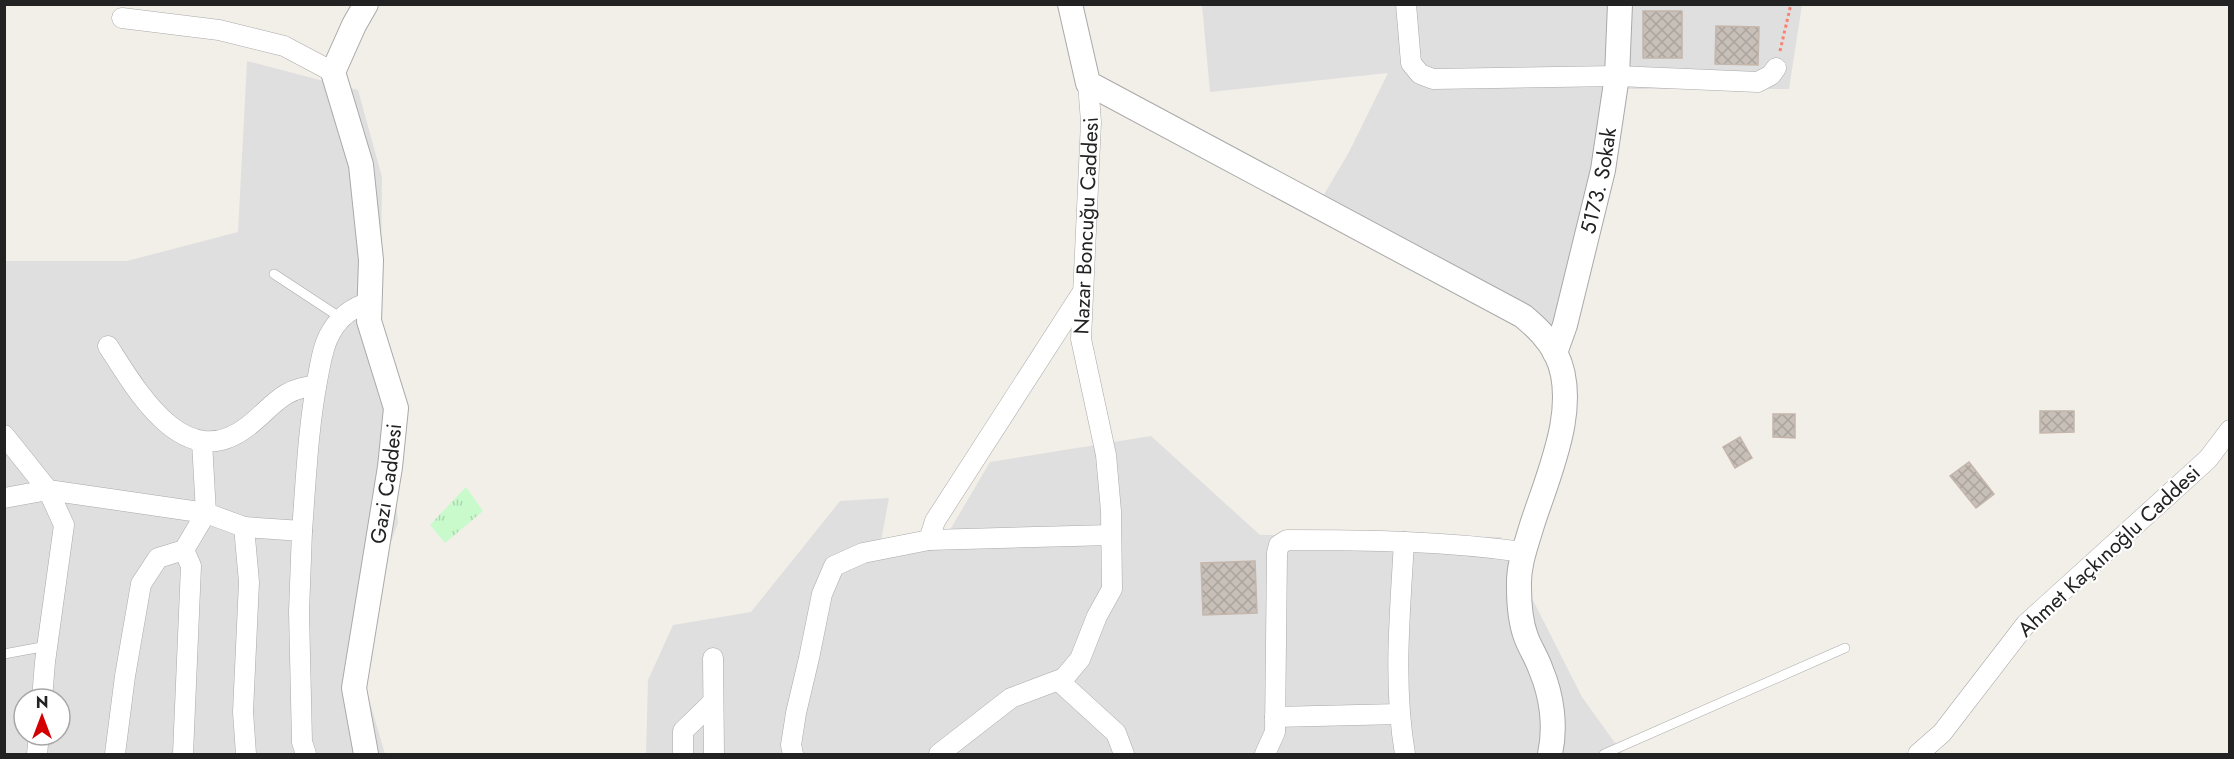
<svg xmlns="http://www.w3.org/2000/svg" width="2234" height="759" viewBox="0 0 2234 759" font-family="Jost,sans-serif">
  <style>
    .residential { fill: #e0dfdf; fill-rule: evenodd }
    .park { fill: url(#park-tufts) }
    .building { fill: url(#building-cross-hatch); stroke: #c4b6ab; stroke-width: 1.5 }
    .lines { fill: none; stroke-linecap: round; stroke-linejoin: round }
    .service-casing { stroke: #a9a9a9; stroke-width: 10 }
    .minor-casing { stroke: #a9a9a9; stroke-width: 21 }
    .tertiary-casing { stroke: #a9a9a9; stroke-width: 26 }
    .path { stroke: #fa8072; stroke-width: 3; stroke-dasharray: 3 3; stroke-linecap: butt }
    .service { stroke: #fff; stroke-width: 9 }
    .minor { stroke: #fff; stroke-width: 20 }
    .tertiary { stroke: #fff; stroke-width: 24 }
    .labels { text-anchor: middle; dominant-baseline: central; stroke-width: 4.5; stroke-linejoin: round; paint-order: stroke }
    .street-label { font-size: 21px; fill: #222; stroke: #fff }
  </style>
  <defs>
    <pattern id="park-tufts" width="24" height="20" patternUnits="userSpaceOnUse" patternTransform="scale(1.5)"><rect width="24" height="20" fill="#c8facc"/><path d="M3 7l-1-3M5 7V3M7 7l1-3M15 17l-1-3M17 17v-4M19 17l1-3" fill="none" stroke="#acd6af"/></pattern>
    <pattern id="building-cross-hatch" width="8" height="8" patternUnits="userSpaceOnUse" patternTransform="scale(1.5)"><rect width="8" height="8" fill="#c7bfb8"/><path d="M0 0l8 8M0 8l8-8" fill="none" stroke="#aba49e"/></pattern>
  </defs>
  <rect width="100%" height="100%" fill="#f2efe9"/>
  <path class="residential" d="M1202 5H1802L1789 89H1616L1568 335 1316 208 1349 152 1388 73 1210 92Z
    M247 61 358 90 382 177 380 343 398 523 353 645 385 754H5L4 261H127L238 232ZM24 699H60V735H24Z
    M1151 436 1260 535 1501 537 1582 697 1623 754H646L648 680 673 625 751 612 840 501 889 498 878 557 941 545 990 462Z"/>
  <path class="park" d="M466 487 483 511 445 543 430 525Z"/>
  <path class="building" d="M1643 11H1682V58H1643Z
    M1716 26 1759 27 1758 65 1715 64Z
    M2040 411H2074V432L2040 433Z
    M1773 414H1795V438L1773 437Z
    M1740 437 1752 458 1735 468 1723 447Z
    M1969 462 1994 494 1976 508 1950 476Z
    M1255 561 1257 613 1203 615 1201 563Z"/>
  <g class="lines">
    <defs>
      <path id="service" d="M274 274 341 318
        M4 654 47 646
        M1604 754 1845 648"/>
      <g id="minor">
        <path d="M1406 4 1411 63 1420 74 1433 79 1617 76 1758 82 1771 75 1776 68"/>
        <path d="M122 18 219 30 284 46 333 72"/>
        <path d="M108 346C137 391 184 475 247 427 271 409 282 387 316 386"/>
        <path d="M4 435 48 490 206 513 184 550 158 558 141 584 125 676 115 754"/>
        <path d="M202 442 206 513 244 527 249 582 243 712 246 754"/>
        <path d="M4 498 48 490 64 525 45 662 42 699"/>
        <path d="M244 527 302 531 299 612 302 742 306 754"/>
        <path d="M302 531C306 479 308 427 318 376 321 361 323 345 331 332 340 316 353 307 370 302"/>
        <path d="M929 540 935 521 1082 293"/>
        <path d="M1404 542C1400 613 1393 684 1405 754"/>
        <path d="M713 658 714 754"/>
        <path d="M1059 681 1116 733 1124 754"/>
        <path d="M1275 717 1399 714"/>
        <path d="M37 754 39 735"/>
        <path d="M183 754 191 566 184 550"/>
        <path d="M683 754V731L713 702"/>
        <path d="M793 754 791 745 796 713 809 658 822 594 834 566 863 553 929 540 1111 535"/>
        <path id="s1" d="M939 754 1011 698 1064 678 1080 659 1097 616 1112 589 1111 511 1106 455 1081 339 1091 122 1088 83"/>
        <path d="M1265 754 1275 732 1277 553 1279 545 1287 540C1366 540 1445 541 1523 552"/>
        <path d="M1918 754 1942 733 2026 624 2208 459 2230 430"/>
      </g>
      <g id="tertiary">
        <path d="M1070 4 1088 83 1523 316C1536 327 1548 338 1556 354 1581 405 1548 475 1532 525 1526 545 1518 566 1519 587 1519 604 1520 621 1526 637 1530 648 1537 658 1541 670 1552 696 1556 727 1550 754"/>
        <path id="s2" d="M1555 353 1565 325 1603 170 1617 76 1620 4"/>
        <path id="s3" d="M366 754 354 688 390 467 396 408 369 321 371 260 361 165 333 72 354 25 366 4"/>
      </g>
    </defs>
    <use href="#service" class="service-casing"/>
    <use href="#minor" class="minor-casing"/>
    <use href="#tertiary" class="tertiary-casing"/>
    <path class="path" d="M1780 51 1791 4"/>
    <use href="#service" class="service"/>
    <use href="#minor" class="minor"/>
    <use href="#tertiary" class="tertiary"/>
  </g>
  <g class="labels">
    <g class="street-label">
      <text stroke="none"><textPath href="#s2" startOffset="178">5173. Sokak</textPath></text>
      <text stroke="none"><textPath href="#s1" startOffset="616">Nazar Boncuğu Caddesi</textPath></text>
      <text stroke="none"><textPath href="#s3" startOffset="274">Gazi Caddesi</textPath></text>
      <text transform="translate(2109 551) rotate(-43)">Ahmet Kaçkınoğlu Caddesi</text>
    </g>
  </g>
  <rect width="2234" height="759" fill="none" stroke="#222222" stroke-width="12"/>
  <g transform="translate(42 717)"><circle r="28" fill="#ffffff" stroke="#a7a7a7" stroke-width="1.5"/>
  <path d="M0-4.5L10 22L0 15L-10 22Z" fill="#d40000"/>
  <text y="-9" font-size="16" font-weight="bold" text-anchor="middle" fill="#222222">N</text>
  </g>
</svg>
